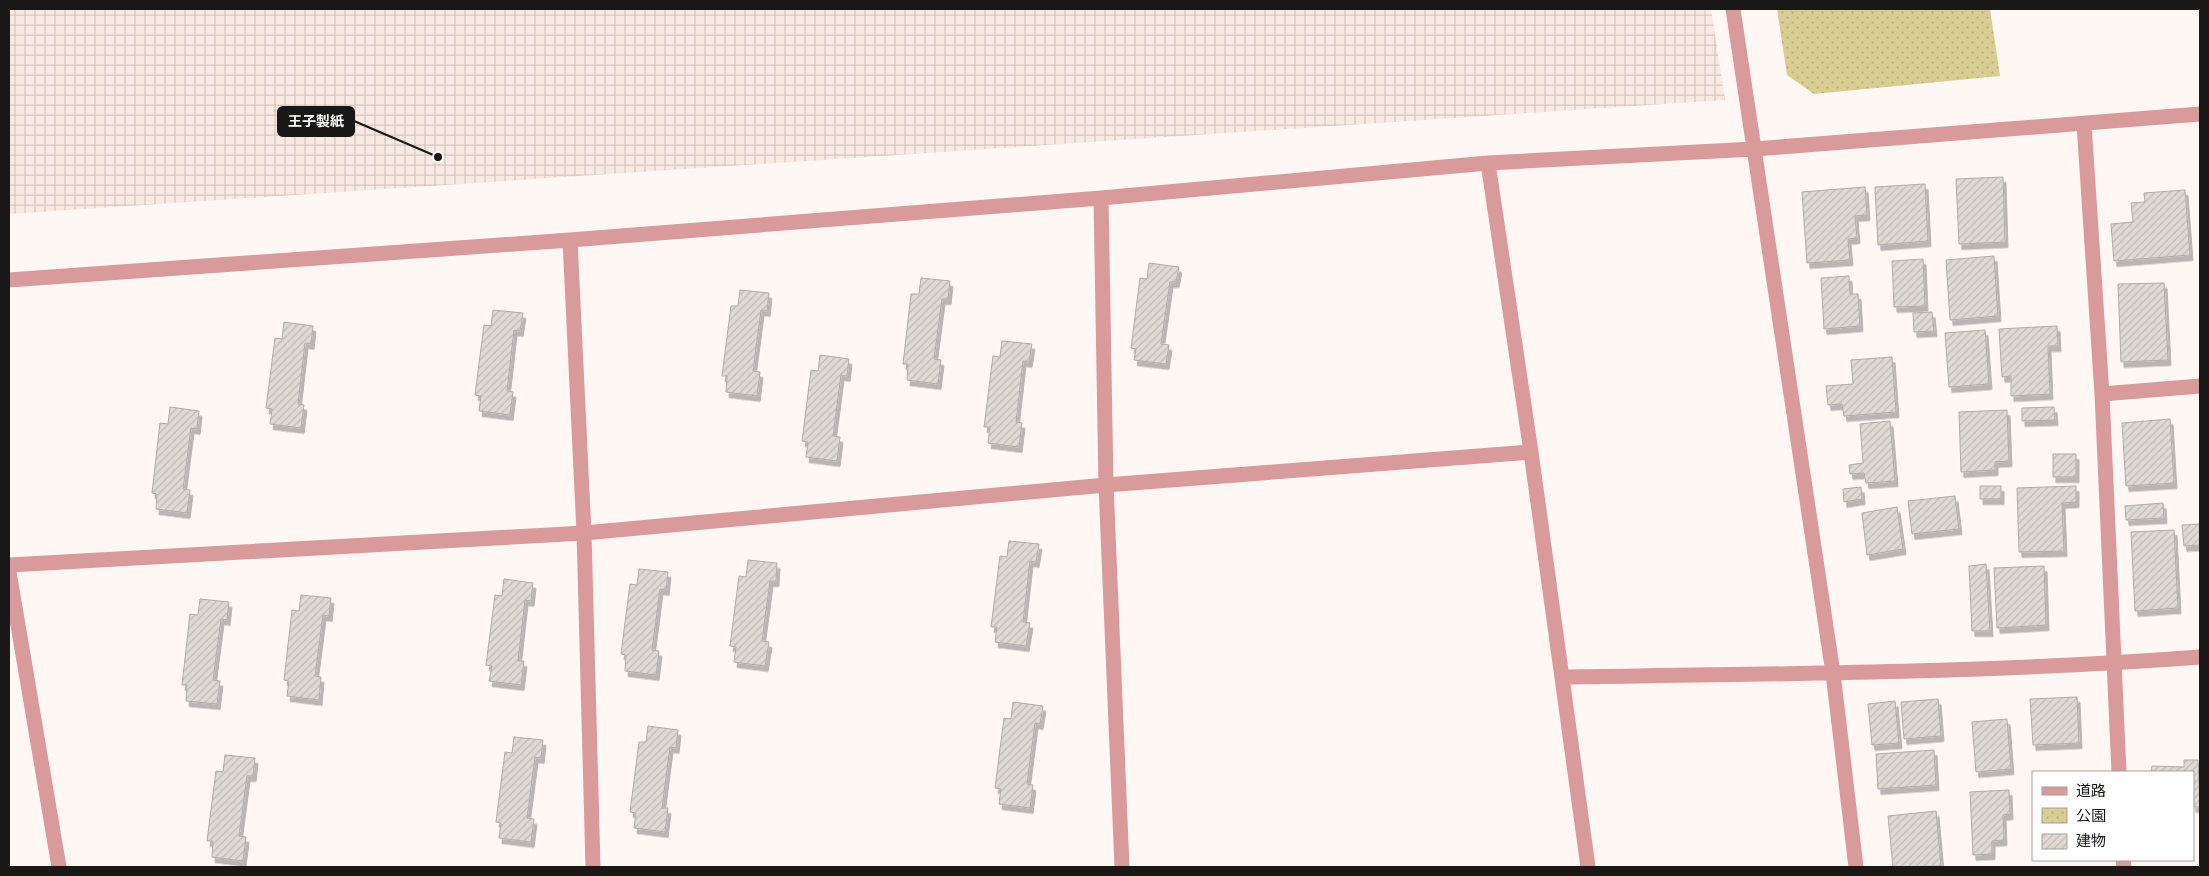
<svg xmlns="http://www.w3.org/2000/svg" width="2209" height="876" viewBox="0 0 2209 876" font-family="'Source Sans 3','Noto Sans JP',sans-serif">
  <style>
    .industrial { fill: url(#industrial-grid) }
    .park { fill: url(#park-dots) }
    .building { fill: url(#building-hatch); stroke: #afaba7; filter: url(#shadow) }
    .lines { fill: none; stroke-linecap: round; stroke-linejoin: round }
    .street { stroke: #d99a9b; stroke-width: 15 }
    .leader { fill: none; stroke: #1a1817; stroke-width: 2 }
    .callout-dot { fill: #1a1817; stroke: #fff; stroke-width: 2 }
    .callout { fill: #1a1817; stroke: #1a1817; stroke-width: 2 }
    .callout-label { font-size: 14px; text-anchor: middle; font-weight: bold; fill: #fff }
  </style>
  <defs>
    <pattern id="industrial-grid" width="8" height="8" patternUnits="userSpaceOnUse" patternTransform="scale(1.25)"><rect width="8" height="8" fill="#f8e9e3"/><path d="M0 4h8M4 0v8" fill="none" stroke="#d4c7c2"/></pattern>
    <pattern id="park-dots" width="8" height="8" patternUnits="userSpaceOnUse" patternTransform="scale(1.25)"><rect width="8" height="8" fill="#d8cd92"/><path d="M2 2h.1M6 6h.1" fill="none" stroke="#b9af7d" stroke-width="1.8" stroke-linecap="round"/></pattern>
    <pattern id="building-hatch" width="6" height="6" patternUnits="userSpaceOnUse" patternTransform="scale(1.25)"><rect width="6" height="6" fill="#dfdad5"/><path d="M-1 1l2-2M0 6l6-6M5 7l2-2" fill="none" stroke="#bfbab6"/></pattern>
    <filter id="shadow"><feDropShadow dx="3" dy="5.5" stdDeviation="0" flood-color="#0004"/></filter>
  </defs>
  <rect width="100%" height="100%" fill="#fef7f4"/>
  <path class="industrial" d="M9 9H1711L1725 100 9 214Z"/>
  <path class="park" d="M1777 9H1990L2000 76 1814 94 1787 75Z"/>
  <path class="building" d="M2003 177 2005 242 1959 244 1956 179Z
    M1925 184 1928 241 1878 245 1875 187Z
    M1865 187 1867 215 1855 216 1857 238 1848 239 1850 260 1807 263 1802 192Z
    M2185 190 2190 255 2114 261 2111 224 2133 222 2131 203 2145 202 2144 193Z
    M1994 256 1998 316 1950 320 1946 260Z
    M1923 259 1925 306 1894 307 1892 261Z
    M1149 263 1179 267 1176 282H1170L1161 344 1169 345 1166 364 1134 360 1136 349 1131 348 1140 278 1147 279Z
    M1849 276 1850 294H1858L1860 326 1824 329 1821 278Z
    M921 278 950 281 948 299H942L934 359 941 360 938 384 907 380 908 364H903L911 294H919Z
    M2164 283 2168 360 2121 362 2118 284Z
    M740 290 769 293 767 311 761 310 753 371 760 372 757 396 726 392 727 376H722L731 306H738Z
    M493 310 523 313 520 331 514 330 507 391 513 392 510 415 479 411 481 396 475 395 484 325 491 326Z
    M1932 312 1934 331 1914 332 1913 313Z
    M284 322 313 326 311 344 305 343 298 404 304 405 301 428 270 424 272 409 266 408 275 338 282 339Z
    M2057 326 2058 346H2048L2050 394 2011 396V376L2002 377 1999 329Z
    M1985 330 1989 384 1949 387 1945 333Z
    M1002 341 1032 344 1029 362 1023 361 1016 422 1022 423 1019 447 988 443 990 427H984L993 356 1000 357Z
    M820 355 849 359 847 376 841 375 833 436 840 437 837 461 806 457 808 442 802 441 811 370 818 371Z
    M1892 357 1896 412 1844 416 1842 404 1828 405 1826 386 1853 384 1851 360Z
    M170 407 199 411 197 429 191 428 183 489 190 490 187 513 156 509 157 494 152 493 160 423 168 424Z
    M2054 407 2055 420 2022 421V408Z
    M2007 410 2009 461 1995 462V470L1961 472 1959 412Z
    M2170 419 2174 483 2126 486 2122 423Z
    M1890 421 1895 481 1866 483 1864 473 1850 474 1849 465 1863 463 1860 424Z
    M2053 454H2076V477H2053Z
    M1980 486H2001V499H1980Z
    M2076 486V502L2062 503 2064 551 2019 552 2017 488Z
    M1861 487 1862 499 1844 502 1843 489Z
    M1955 496 1959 529 1912 534 1908 501Z
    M2163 503 2164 518 2126 520 2125 506Z
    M1897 507 1903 549 1867 555 1862 513Z
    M2200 524V545L2184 546 2182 525Z
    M2174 530 2178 608 2135 611 2131 532Z
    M1009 541 1039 544 1036 562 1030 561 1023 622 1030 623 1026 646 995 642 997 627H991L1000 556 1007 557Z
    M748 560 777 563 776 581H770L762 641 769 642 765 666 734 662 736 647 730 646 739 576 746 577Z
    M1986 564 1990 631H1972L1969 566Z
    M2044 566 2046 625 1997 628 1994 568Z
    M639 569 668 572 666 590 660 589 652 650 659 651 656 675 625 671 626 655 621 654 630 584 637 585Z
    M504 579 533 583 531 601 525 600 518 661H524L521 685 489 681 492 666 486 665 495 595 502 596Z
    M301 595 331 598 329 616 323 615 315 676 321 677 319 700 287 696 289 681 284 680 292 610 299 611Z
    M200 599 229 602 227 620 221 619 213 680 220 681 217 704 186 701 187 685H182L190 614 198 615Z
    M2077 697 2079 743 2033 745 2030 699Z
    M1938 699 1941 736 1904 739 1901 702Z
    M1895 701 1899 743 1872 745 1868 704Z
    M1013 702 1043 706 1040 724 1035 723 1027 784 1033 785 1030 808 999 804 1001 789 995 788 1004 718 1011 719Z
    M2007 719 2011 769 1976 772 1972 722Z
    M648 726 678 730 676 748 670 747 662 808H668L665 832 634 828 636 813 630 812 639 742H646Z
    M514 737 543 740 541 758 535 757 527 818 534 819 531 842 499 838 501 823 496 822 505 752 512 753Z
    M1934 750 1936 785 1878 789 1876 754Z
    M225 755 255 758 253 776H247L239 836 246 837 243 861 212 857 213 841H207L216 771 223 772Z
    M2184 760H2198L2200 807H2193V772H2151L2152 766 2184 767Z
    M2009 790 2010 814 2003 815 2004 840 1992 841V854L1973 855 1970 792Z
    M1936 811 1941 866 1893 867 1888 816Z"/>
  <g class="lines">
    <path class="street" d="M1733 9 1833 673 1856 867
      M2084 124 2102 394 2119 772
      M1488 163 1531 452 1588 867
      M1101 198 1106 485 1122 867
      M570 240 584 533 593 867
      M9 280 570 240 1101 198 1488 163 1754 149 2200 114
      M2102 394 2200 386
      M9 565 584 533 1106 485 1531 452
      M9 572 59 867
      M1562 677C1774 674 1988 673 2200 657
      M2123 860 2124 867"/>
  </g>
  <path class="leader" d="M438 157L354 121"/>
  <circle class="callout-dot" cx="438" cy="157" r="5"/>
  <rect class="callout" x="278" y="107" width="76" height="29" rx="5"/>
  <g class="callout-label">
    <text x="316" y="126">王子製紙</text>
  </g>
  <rect width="2209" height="876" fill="none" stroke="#1a1817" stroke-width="20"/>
  <rect x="2032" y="771" width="162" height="90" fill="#ffffff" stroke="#a3a3a2"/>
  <rect x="2042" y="787" width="25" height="8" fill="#d99a9b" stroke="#a3a3a2"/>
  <text x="2076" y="796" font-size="15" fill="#1a1817">道路</text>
  <rect x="2042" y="808" width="25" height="15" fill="url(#park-dots)" stroke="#a3a3a2"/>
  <text x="2076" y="821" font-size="15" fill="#1a1817">公園</text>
  <rect x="2042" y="834" width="25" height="15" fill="url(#building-hatch)" stroke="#a3a3a2"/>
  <text x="2076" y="846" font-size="15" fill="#1a1817">建物</text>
</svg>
